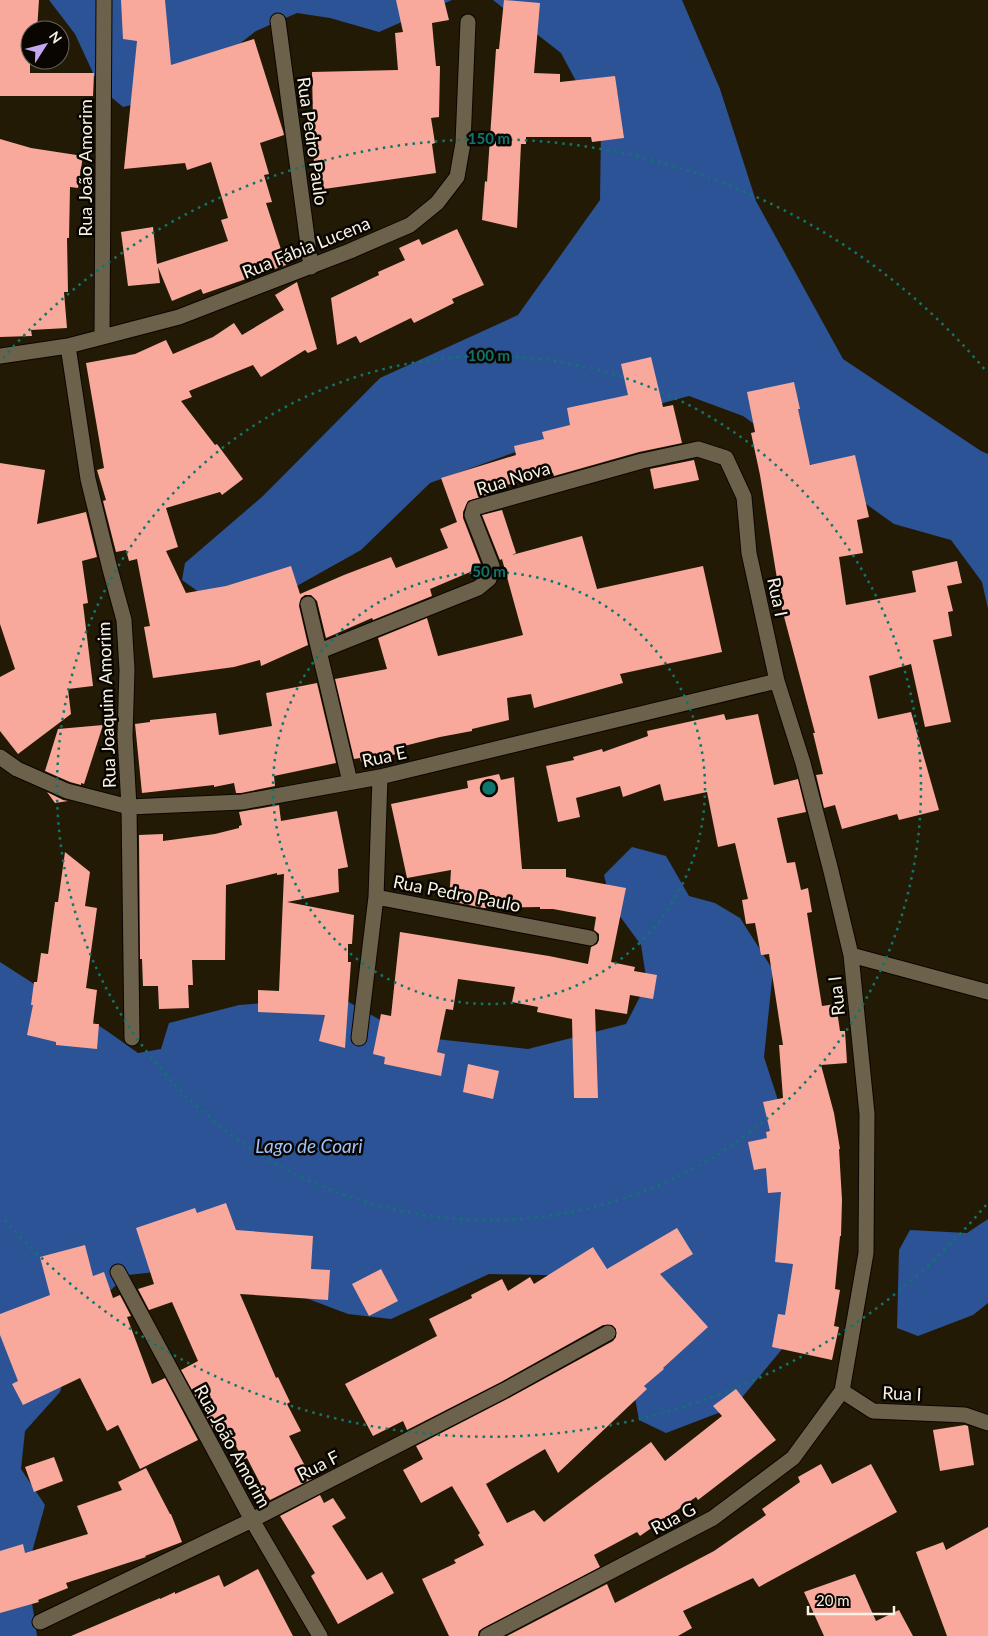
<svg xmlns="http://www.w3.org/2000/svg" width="988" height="1636" viewBox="0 0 988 1636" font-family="Lato,sans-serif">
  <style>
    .water { fill: #2b5396 }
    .building { fill: #f8a99c }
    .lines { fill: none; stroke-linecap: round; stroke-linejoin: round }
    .minor-casing { stroke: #0c0500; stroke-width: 17 }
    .minor { stroke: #6c614b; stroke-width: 15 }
    .ring { fill: none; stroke: #0f766e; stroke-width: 2.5; stroke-dasharray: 2.5 5 }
    .labels { text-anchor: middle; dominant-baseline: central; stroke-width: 5; stroke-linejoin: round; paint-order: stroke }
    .street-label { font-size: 18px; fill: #f8f2e5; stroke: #090601 }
    .water-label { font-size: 19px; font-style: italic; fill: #9fc2fb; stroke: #090601 }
    .centre { fill: #0f766e; stroke: #090601; stroke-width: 2.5 }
    .ring-label { font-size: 15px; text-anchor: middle; font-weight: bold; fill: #0f766e; stroke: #090601; stroke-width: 5; stroke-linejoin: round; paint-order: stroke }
  </style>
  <rect width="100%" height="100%" fill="#231a06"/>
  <path class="water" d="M49 0H452L379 32 330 18 297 13 256 31 175 94 123 107 100 88 75 34Z
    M493 0H682L720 89 756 201 843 359 981 451 988 454V609L982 582 951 540 894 524 743 416 689 396 615 416 430 483 361 550 254 610 203 595 182 580 185 563 263 496 380 378 518 315 600 200 601 128 561 53Z
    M632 847 666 856 689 896 715 903 740 918 773 970 764 1057 804 1181 788 1342 734 1407 666 1433 639 1420 633 1387 655 1341 594 1276 489 1274 391 1319 348 1314 250 1277 191 1268 128 1275 82 1315 60 1392 25 1431 21 1469 45 1505 27 1570 37 1636H0V962L107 1031 138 1053 161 1049 169 1023 239 1005 340 997 408 1036 528 1049 626 1024 647 983 641 945 611 904 604 875Z
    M988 1219V1303L973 1315 918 1336 897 1328 899 1250 910 1230 967 1233Z"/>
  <path class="building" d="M0 0H39L37 30H30V73H94L93 96H0Z
    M121 0H165L171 65 254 39 283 131 284 135 260 143 269 174 264 175 272 202 266 203 286 265 203 294 201 289 172 301 158 267 160 283 128 286 121 232 153 227 157 264 228 241 221 220 228 218 211 162 187 170 185 163 124 169 137 41 123 39Z
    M396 0H444L449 20 432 23 436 66H440L439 117 431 118 435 143 432 144 436 173 317 190 314 167 312 72 398 70 395 33 403 32Z
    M504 0 540 3 534 73 560 74V82L615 76 624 138 592 142 591 137H526V144H521L517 228 482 220 485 181 487 182 496 49H499Z
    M0 139 31 148 83 156 78 188 70 187 69 238H67L68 292H64L67 328 31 330 32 336 0 337Z
    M457 229 484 285 452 299 454 303 414 323 411 318 360 343 356 336 337 345 331 298 379 275 378 272 405 260 399 248 419 239 422 245Z
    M297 282 317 349 308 353 305 350 261 377 253 365 189 391 192 397 181 401 215 445 217 444 243 479 222 495 220 492 166 508 178 547 166 551 186 593 226 586 291 566 300 594 344 575 391 557 396 568 448 548 440 529 457 522 441 478 516 455 514 446 544 439 542 432 570 425 567 408 628 395 621 364 651 357 663 407 673 405 682 443 639 452 554 476 553 473 495 488 496 492 468 501 463 512V518L482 567 430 589 432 596 373 620 372 618 326 638 317 601 311 595H305L301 598 299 606 308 645 261 666 260 660 234 667 153 678 144 627 150 626 137 559 129 561 126 550 116 552 103 501 106 500 97 470 104 468 86 363 135 354 166 340 173 354 213 337 234 323 242 335 284 310 275 295Z
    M794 382 800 409H798L810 465 855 455 869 517 857 520 863 553 839 557 846 605 916 592 912 571 957 561 962 583 947 586 953 611 948 612 952 636 933 640 951 722 925 727 911 664 869 676 878 719 911 712 939 810 899 820 897 814 842 829 835 805 824 808 816 775 823 774 813 733H815L782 609 760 475 751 433 755 432 747 392Z
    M694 460 699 480 654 489 650 469Z
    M0 463 45 470 37 524 86 512 97 557 82 561 88 603 83 604 93 686 68 689 71 714 18 754 0 731V677L15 669 0 624Z
    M502 510 516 553 512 555 582 536 597 589 703 566 722 652 620 674 623 683 534 708 531 694 507 698 509 720 472 729V731L440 737 400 747 401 753 361 762 360 758 354 759 335 679 387 669 378 638 427 618 438 656 523 635 502 559 500 560 482 515Z
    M317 683 336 763 274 776 275 786 241 793H236L234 783 214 787V785L142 793 135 724 150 722V720L216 713 219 735 272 726 266 693Z
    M724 714 726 720 758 714 774 785 798 779 806 812 777 818 787 863 795 862 801 890 808 888 812 912 807 913 822 1006 836 1004 840 1031H845L847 1063 821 1065 834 1113 840 1149H839L842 1200 841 1236H840L835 1289 840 1290 834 1326 839 1327 832 1360 772 1347 778 1314 785 1315 793 1264 775 1262 781 1192 768 1193 766 1168 754 1170 748 1142 767 1138 766 1132 770 1131 763 1102 783 1098 779 1045H783L769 954 761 955 755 923 746 924 742 900 748 899 735 843 718 847 707 792 664 801 660 784 623 797 620 786 576 798 580 817 558 822 546 766 574 760 573 757 602 749 603 752 648 736 647 731Z
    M103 725 84 784 81 783V785L70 782 45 771 58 729Z
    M499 774 501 780 514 777 522 869H566V877L626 888 611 962 635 967 634 971 657 975 653 999 630 995 627 1014 595 1009 598 1098H574L572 1019 537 1012 538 1007 512 1002 515 987 458 979 453 1010 446 1009 437 1052 445 1054 441 1076 384 1064 385 1057 373 1054 381 1014 391 1016 400 932 549 956 588 964 591 947 597 944 599 940V934L594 930 596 917 553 909H540V907L484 908 449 901 451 870 407 878 391 804 468 788 467 781Z
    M47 792 63 800 68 801 55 803Z
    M279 805 281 821 337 811 348 867 338 869 339 892 287 902 354 915 352 944H348V962H351L345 1048 319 1041 325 1015 258 1012V990L279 991 284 874 277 875V873L226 885 225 960H192L193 985H188L189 1008 159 1009 158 986H143L142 959H140L139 835 163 834V841L215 834 239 828V826L242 825 239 812Z
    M65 852 90 872 85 906 97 908 86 988 97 990 93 1024H99L97 1049 56 1045V1042L27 1035 33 1005H31L34 982H37L41 953 48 954 55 902H58Z
    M468 1064 499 1071 493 1099 463 1092Z
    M226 1203 236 1230 313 1236 311 1269 330 1270 328 1300 240 1294 276 1378 278 1377 290 1402 287 1404 301 1431 289 1436 312 1479 270 1500 265 1493 247 1458 243 1460 226 1426 215 1432 181 1370 198 1361 172 1302 149 1310 138 1289 154 1284 136 1228 195 1208 197 1213Z
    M677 1228 693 1254 660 1274 708 1327 663 1368 664 1369 644 1386 647 1389 558 1473 545 1449 486 1484 507 1523 534 1510 544 1522 651 1442 665 1461 722 1416 713 1406 736 1389 776 1440 698 1500 696 1497 640 1536 637 1532 594 1555 600 1567 483 1628 479 1631 478 1636H449L422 1579 456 1563 454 1560 484 1545 478 1535 480 1533 452 1486 421 1503 403 1470 423 1459 416 1446 509 1398 613 1341 616 1337V1329L612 1325H603L501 1382 407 1430 403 1421 373 1436 345 1384 437 1336 429 1319 472 1298 471 1295 502 1279 508 1291 530 1277 534 1284 593 1247 607 1269Z
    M85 1245 93 1276 104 1272 113 1298 120 1295 131 1316 127 1317 152 1384 165 1378 198 1440 140 1469 118 1425 107 1431 80 1378 23 1405 12 1384 18 1381 0 1335V1314L50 1295 40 1257Z
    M381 1269 398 1301 369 1316 352 1284Z
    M965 1425 968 1426 974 1465 940 1471 933 1430Z
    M54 1457 63 1481 34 1492 25 1467Z
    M821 1464 832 1484 871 1464 897 1512 759 1587 753 1578 683 1611 692 1628 678 1636H507L607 1584 615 1603 714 1551 766 1515 762 1509 800 1482 798 1477Z
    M146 1468 170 1514H171L182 1542 145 1556 146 1557 66 1583 68 1588 38 1600 39 1602 0 1613V1551L23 1544 25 1553 88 1534 77 1506 122 1490 118 1482Z
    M320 1495 324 1503 333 1498 346 1518 332 1526 367 1580 382 1572 394 1593 338 1624 311 1576 315 1573 280 1516Z
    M988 1527V1636H947L916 1552 943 1542 946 1550Z
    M258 1569 293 1636H71L160 1598V1599L175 1592V1594L219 1575 224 1587Z
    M855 1574 876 1621 899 1610 913 1636H824L804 1592Z"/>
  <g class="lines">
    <defs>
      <path id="minor" d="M278 21 311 267
        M102 337 104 0
        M68 346 88 479 110 569 124 620 127 670 125 736 129 807 132 1038
        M0 356 68 346 179 317 350 251 410 225 437 203 457 177 463 143 468 22
        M308 604 350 782
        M320 651 478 588 489 579 492 566 472 515 474 508 642 461 698 449 726 458 744 497 749 553 777 681 803 763 831 871 851 955 867 1114 866 1253 842 1391 793 1458 713 1518 487 1636
        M0 757 17 769 67 791 129 807 242 802 380 777 777 681
        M376 897 590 938
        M851 955 988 992
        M359 1038 376 897 380 777
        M118 1272 252 1520 320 1636
        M842 1391 873 1411 965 1415 988 1423
        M40 1622 252 1520 505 1390 608 1333"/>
    </defs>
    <use href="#minor" class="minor-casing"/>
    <use href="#minor" class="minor"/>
  </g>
  <g class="ring">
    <circle cx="489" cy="788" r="216"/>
    <circle cx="489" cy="788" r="432"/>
    <path d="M986 1205A649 649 0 0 1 3 1218M3 358A649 649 0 0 1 986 371"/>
  </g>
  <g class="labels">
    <g class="street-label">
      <text transform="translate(313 141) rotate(82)">Rua Pedro Paulo</text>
      <text transform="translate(85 168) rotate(-90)">Rua João Amorim</text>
      <text transform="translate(306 247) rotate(-22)">Rua Fábia Lucena</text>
      <text transform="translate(513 478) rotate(-17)">Rua Nova</text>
      <text transform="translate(778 597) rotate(78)">Rua I</text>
      <text transform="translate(106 705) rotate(-92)">Rua Joaquim Amorim</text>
      <text transform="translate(384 756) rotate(-12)">Rua E</text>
      <text transform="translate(457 893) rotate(11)">Rua Pedro Paulo</text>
      <text transform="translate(836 996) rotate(-96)">Rua I</text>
      <text transform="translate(902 1393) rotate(3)">Rua I</text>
      <text transform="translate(233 1446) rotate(61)">Rua João Amorim</text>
      <text transform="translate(318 1465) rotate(-27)">Rua F</text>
      <text transform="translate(673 1518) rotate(-28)">Rua G</text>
    </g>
    <g class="water-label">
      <text x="309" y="1145">Lago de Coari</text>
    </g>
  </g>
  <circle cx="489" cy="788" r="8" class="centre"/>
  <g class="ring-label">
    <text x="489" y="144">150 m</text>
    <text x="489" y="361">100 m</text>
    <text x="489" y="577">50 m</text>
  </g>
  <g transform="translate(45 45) rotate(54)"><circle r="24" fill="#090601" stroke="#69645c"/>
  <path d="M0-4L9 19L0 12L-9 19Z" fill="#c4a7f1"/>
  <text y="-8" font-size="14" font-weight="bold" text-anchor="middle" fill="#f8f2e5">N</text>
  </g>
  <path d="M808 1606v8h86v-8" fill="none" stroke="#f8f2e5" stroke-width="2.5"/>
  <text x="816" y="1606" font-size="15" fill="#f8f2e5" stroke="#090601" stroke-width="4" paint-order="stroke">20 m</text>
</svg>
